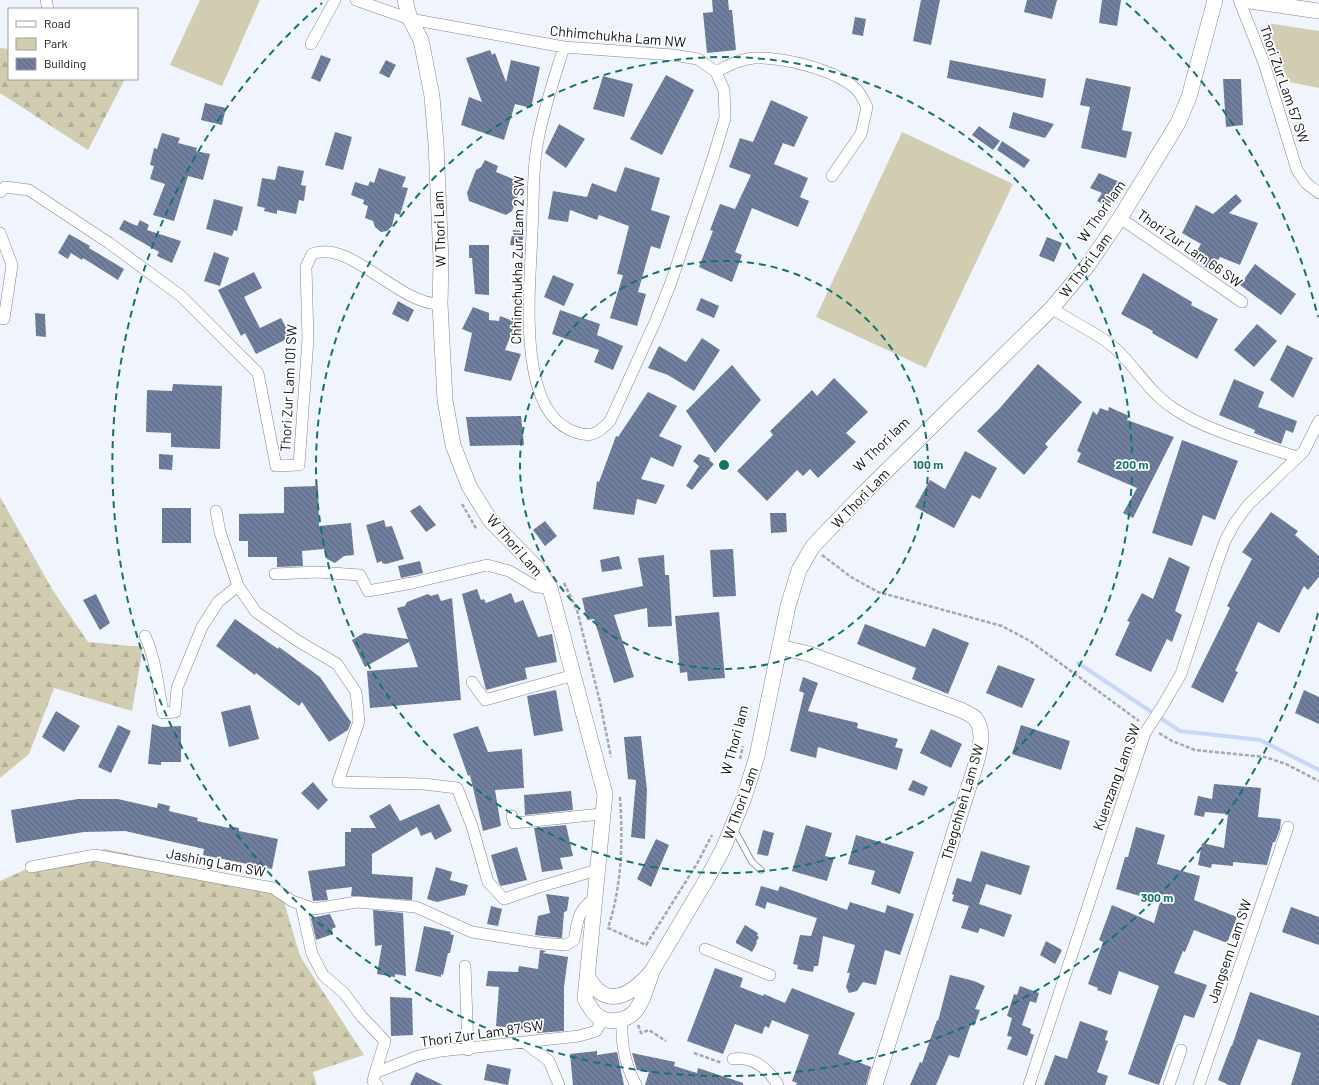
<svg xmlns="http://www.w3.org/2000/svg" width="1319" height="1085" viewBox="0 0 1319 1085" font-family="Barlow,sans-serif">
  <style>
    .green { fill: #d2ccb0 }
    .forest { fill: url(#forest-firs) }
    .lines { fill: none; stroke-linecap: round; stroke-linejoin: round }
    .stream { stroke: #c7d7fa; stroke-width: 4 }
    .building { fill: url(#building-back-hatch) }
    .service-casing { stroke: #808693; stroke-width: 7 }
    .minor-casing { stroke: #808693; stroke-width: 12 }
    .secondary-casing { stroke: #808693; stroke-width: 16 }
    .path { stroke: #a3a7ae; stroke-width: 2.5; stroke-dasharray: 4 2; stroke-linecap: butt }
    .service { stroke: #fff; stroke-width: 5.5 }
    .minor { stroke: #fff; stroke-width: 11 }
    .secondary { stroke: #fff; stroke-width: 15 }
    .minor-bridge-casing { stroke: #808693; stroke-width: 12; stroke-linecap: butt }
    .minor-bridge { stroke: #fff; stroke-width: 11 }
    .ring { fill: none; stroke: #0f766e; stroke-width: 2; stroke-dasharray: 7 5 }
    .labels { text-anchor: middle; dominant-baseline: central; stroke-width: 3.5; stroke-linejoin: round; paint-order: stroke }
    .street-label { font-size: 14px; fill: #0d0f13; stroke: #fff }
    .centre { fill: #0f766e; stroke: #fff; stroke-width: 2 }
    .ring-label { font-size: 12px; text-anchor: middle; font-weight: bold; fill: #0f766e; stroke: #fff; stroke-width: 3.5; stroke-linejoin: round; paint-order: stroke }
  </style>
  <defs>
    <pattern id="forest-firs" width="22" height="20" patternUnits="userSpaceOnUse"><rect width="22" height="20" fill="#d2ccb0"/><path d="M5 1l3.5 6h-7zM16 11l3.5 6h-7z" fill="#b3ae96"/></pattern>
    <pattern id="building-back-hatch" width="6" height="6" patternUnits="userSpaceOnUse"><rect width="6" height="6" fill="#717f9f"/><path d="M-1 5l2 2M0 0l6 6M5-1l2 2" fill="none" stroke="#5b6680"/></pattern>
  </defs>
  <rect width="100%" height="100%" fill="#f0f4fd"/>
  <path class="green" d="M200 0H260L222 86 170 65Z
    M1266 23 1319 31V88L1289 82Z
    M902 132 1013 184 926 368 816 317Z"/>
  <path class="forest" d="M0 48 9 49V79H125L88 150 0 93Z
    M0 497 52 589 88 642 143 647 132 711 54 688 29 754 0 778Z
    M105 849 279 885 300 956 364 1055 313 1072 317 1085H0V881L38 864Z"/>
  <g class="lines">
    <path class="stream" d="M1078 663 1180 731 1260 740 1319 770"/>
  </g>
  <path class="building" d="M712 0H728L729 10H732L736 50 707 53 703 13 713 12Z
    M921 0H940L931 45 913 41Z
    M1027 0H1057L1052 19 1024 12Z
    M1102 0H1121L1117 26 1099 23Z
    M855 17 866 19 863 36 852 34Z
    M490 50 492 55 495 53 506 82 511 60 540 67 531 108 515 104 504 140 461 125 469 97 482 102 466 58Z
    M321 55 331 59 320 82 311 78Z
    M386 60 396 65 389 78 379 73Z
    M950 60 1046 79 1043 98 947 78Z
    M666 75 694 90 662 155 630 139Z
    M603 76 633 84 624 117 593 109Z
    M1086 78 1131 87 1122 130 1132 132 1126 158 1081 148 1090 107 1080 105Z
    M1223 79H1241L1243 125 1226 127Z
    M771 100 808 117 794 147 783 143 774 164 808 178 800 197 809 201 798 227 752 208 735 252 742 255 732 282 699 267 713 231 710 230 720 204 735 209 751 175 729 167 740 138 753 142Z
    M205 103 226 108 222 125 201 120Z
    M1013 112 1054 124 1045 138 1009 128Z
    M559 124 585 139 566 168 545 153Z
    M979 126 1000 141 993 150 972 135Z
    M335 132 352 137 343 170 325 165Z
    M162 133 180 138 178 143 197 148 196 151 210 154 203 180 188 176 174 221 153 215 165 184 150 179 154 166 150 165 154 148 157 149Z
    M1002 141 1030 160 1024 168 997 150Z
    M485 160 498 166 496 172 518 181 520 189 512 211 506 215 469 201 467 193 476 170 481 167Z
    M278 166 304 171 301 185 306 186 304 201 299 200 296 214 277 210V214L264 211 265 208 257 206 262 178 275 180Z
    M625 167 660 178 651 210 670 216 660 249 651 246 638 292 646 294 637 326 610 318 623 275 617 274 629 226 599 215 597 220 570 210 568 222 548 219 553 191 587 197 592 183 616 192Z
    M379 168 406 177 402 187 408 188 400 215 395 213 392 226 387 231 381 232 375 227 373 221 365 218 368 206 363 204 364 200 351 195 355 182 368 186 370 181 374 183Z
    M1099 173 1122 183 1108 207 1097 201 1102 193 1090 188Z
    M1236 194 1242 201 1229 213 1258 223 1240 265 1220 257 1212 271 1192 259 1201 244 1182 233 1196 205 1213 214Z
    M214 199 243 207 237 231 234 230 232 236 206 229Z
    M124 220 137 226 140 220 149 225 147 230 181 241 172 263 157 256 159 252 119 229Z
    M513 230 524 231 522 246 510 245Z
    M69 234 90 246 89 248 124 269 118 280 83 258 82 260 71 253 68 259 58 253Z
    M1047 237 1062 243 1054 262 1039 256Z
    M469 245H489V295L475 294 472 258H469Z
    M214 252 229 258 220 286 204 281Z
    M1255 264 1296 294 1281 315 1240 285Z
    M254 272 262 288 244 297 260 328 281 318 291 337 256 354 245 333 241 336 218 290Z
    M1143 273 1192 302 1191 305 1218 319 1197 359 1152 333 1153 331 1121 314Z
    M553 275 574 284 564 306 544 297Z
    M701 298 719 306 714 318 696 310Z
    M398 301 414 310 408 322 392 314Z
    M473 307 489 313V320L499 321 500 316 516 322 505 350 521 354 511 381 464 371 472 333 462 329Z
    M560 310 600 324 597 335 623 346 613 370 594 362 599 350 552 334Z
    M35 313 45 314 46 337 36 336Z
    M1257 324 1277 341 1254 367 1234 350Z
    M702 338 720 350 694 391 668 375 648 368 659 346 686 362Z
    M1287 345 1313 358 1293 398 1270 380Z
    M1038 364 1082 402 1045 444 1048 447 1024 475 977 431 999 409Z
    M732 365 761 400 715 453 686 411Z
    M834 378 868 412 846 433 856 442 818 478 810 469 803 476 797 470 767 501 737 471 773 435 770 431 812 390 817 396Z
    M1234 379 1264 392 1258 407 1297 421 1293 433 1286 430 1281 444 1254 433 1255 430 1219 415Z
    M173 384 222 386 220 449 171 447V433L146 432 147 390 172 391Z
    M648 392 677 406 659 436 682 446 673 467 651 457 641 479 665 485 656 504 637 499 634 515 593 509 597 481 599 482 616 436 618 437Z
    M1109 407 1129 416 1127 420 1174 437 1133 518 1123 513 1137 488 1077 462 1081 453 1077 451 1093 411 1097 415 1100 408 1108 411Z
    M521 416 524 445 470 446 466 417Z
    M1182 440 1238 461 1215 520 1203 515 1192 546 1152 533Z
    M965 451 997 468 980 499 972 495 954 528 915 507 930 480 945 489Z
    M159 454 173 455 172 470 159 469Z
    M699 454 710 458 709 460 714 464 692 490 686 486 699 466 693 461Z
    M318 486 319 526 351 523 354 555 344 556 335 563 327 559 324 549 302 551 303 566 277 567V557H248V541H239V514L284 513V487Z
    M420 505 436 525 426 532 410 511Z
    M162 508H191V543H162Z
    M1271 512 1298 531 1295 535 1319 556V577L1308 590 1304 586 1279 633 1258 622 1235 671 1238 672 1223 703 1191 687 1230 608 1227 606 1252 559 1242 552Z
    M770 513H786L787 532 771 533Z
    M384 520 386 527 392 526 404 559 386 564 382 563V561L377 563 366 525Z
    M545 521 557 536 545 546 533 530Z
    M733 549 736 596 713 597 710 550Z
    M664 555 665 575H669L672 626 648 627 647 608 614 615 634 677 614 683 594 619 587 620 582 598 643 586 638 558Z
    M619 556 622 569 602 572 600 560Z
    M1169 557 1190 567 1175 611 1182 615 1172 642 1167 639 1151 672 1115 655 1130 622 1127 621 1142 593 1153 599Z
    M420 561 423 573 401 578 398 566Z
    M477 589 481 600 484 599 486 603 511 593 515 603 523 600 538 637 552 634 557 662 525 668 527 679 486 690 462 594Z
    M96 594 110 623 100 630 83 600Z
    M428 594 431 596 438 594 441 601 452 598 461 700 370 708 367 671 418 667 409 642 365 667 352 640 364 633 408 639 397 608 405 606 407 602Z
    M719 612 725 678 688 681 687 672 680 673 675 616Z
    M235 619 278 649 279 647 320 677 351 722 348 730 329 742 302 702 299 706 256 673 255 675 216 646Z
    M865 624 925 647 933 628 969 643 948 694 912 679 916 668 857 644Z
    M998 665 1035 679 1022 708 986 693Z
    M803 677 818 683 808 711 858 723 857 728 898 739 895 747 903 749 897 770 818 747 816 758 790 751 804 693 799 691Z
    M556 690 563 731 534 736 527 696Z
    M1304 690 1319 697V724L1295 713Z
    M250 705 259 739 229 747 221 712Z
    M56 711 80 726 64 752 42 737Z
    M152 724 162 727 181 726V762H161V765L148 764Z
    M118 725 131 731 111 773 98 767Z
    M1021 725 1070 741 1061 770 1012 754Z
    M478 726 488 752 522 749 524 788 495 790 501 826 483 831 470 775 468 776 453 734Z
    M931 729 962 744 951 768 920 753Z
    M641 736 647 790 645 839 631 837 636 780 628 779 624 737Z
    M913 780 928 787 924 796 908 790Z
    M313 782 328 800 318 810 301 793Z
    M1214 784 1261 788 1258 817 1281 819 1280 829 1275 842H1273L1267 865 1233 862V866L1212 864 1211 868 1198 865 1202 843 1224 848 1228 814 1205 812 1204 817 1194 815 1198 796 1212 799Z
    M571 791 573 810 525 815 524 795Z
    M78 799H118L157 808 158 803 170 806 169 811 198 818 197 821 229 828V826L239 828V831L278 839 272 869 203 855 204 849 125 831 84 832 16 843 11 810Z
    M390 804 400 821 439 804 452 831 435 840 431 832 421 836 417 827 372 854V874L413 877 412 900 351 896 352 887 326 890 328 900 313 901 308 871 345 866V832H351V828H376L369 816Z
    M566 825 573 856 560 858 563 869 542 872 534 828Z
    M806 825 832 833 825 856 834 858 827 881 792 871Z
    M1136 827 1165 835 1157 864 1200 876 1194 900 1237 917 1227 943 1194 930 1185 952 1183 951 1174 973 1207 985 1194 1018 1184 1015 1159 1085 1128 1074 1159 986 1119 971 1111 995 1097 990 1098 988 1088 984 1103 942 1099 940 1112 905 1154 923 1160 902 1116 889 1125 857H1128Z
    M763 830 774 833 768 856 757 854Z
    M856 835 914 852 900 894 871 884 875 871 848 864Z
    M656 839 669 845 651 887 637 879Z
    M517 847 527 880 501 886 499 883 491 855Z
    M981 851 1030 866 1021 895 986 884 979 904 1012 915 1004 937 980 928 978 933 961 928 969 906 952 901 954 895 952 894 957 878 971 882Z
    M436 867 452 872 450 880 468 885 465 895 437 902 427 899Z
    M761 886 778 891 780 886 847 910 850 902 885 913 887 905 914 914 900 955 885 950 876 985 863 982 857 991 849 993 846 987 850 973H847L855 945 823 936 818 966H814L813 972 797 969 798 965 793 964 800 935 811 936 817 918 767 902 765 909 755 905Z
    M546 894 569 897 567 911 564 912 562 938 535 935 538 916 550 913Z
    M491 906 502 909 498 926 487 924Z
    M1291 907 1319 917V945L1282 932Z
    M373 910 403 913 406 976 395 974V977L377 974 382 945 375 946Z
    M330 914 336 927 332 929 333 934 316 940 311 918Z
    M745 925 758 933 757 936 759 937 756 942 757 943 752 952 736 943V941Z
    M424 926 451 932 450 934 454 935 450 953H448L443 975 441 974V977L415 971Z
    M1046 941 1062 950 1055 964 1040 955Z
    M540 950 546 951 543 953 568 957 564 987V1031L537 1033V1031L496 1026 499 987 486 986 488 971 518 972 519 966 538 969Z
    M715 968 743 978 740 987 763 996 764 994 785 1003 792 988 855 1013 838 1054 871 1067 866 1085H796L797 1083 792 1081 809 1035 772 1020 769 1028 765 1026 762 1034 735 1024 723 1054 687 1041Z
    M950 975 974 981 985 986 975 1009 980 1010 974 1026 971 1024 959 1058 949 1055 936 1085H910L920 1062 922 1063 937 1020 938 1021Z
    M1020 986 1039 993 1036 1003 1030 1001 1022 1025 1031 1029 1030 1033 1034 1035 1027 1056 1007 1049 1012 1037 1007 1036 1012 1018 1007 1016 1014 994 1017 995Z
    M1250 992 1319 1016V1085H1291L1301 1053 1258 1039 1240 1085H1229L1218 1080 1231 1046H1232Z
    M390 997 412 998 413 1035 391 1036Z
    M1080 1021 1108 1031 1105 1040 1108 1041 1097 1072 1108 1076 1105 1085H1044L1055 1055 1067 1059Z
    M597 1051V1055L617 1052 624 1085H573L570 1054Z
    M632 1053 675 1062 674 1066 697 1073 698 1068 743 1083V1085H645L649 1072 637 1070Z
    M487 1064 511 1069 508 1085 484 1080Z
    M416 1072 443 1085H410Z"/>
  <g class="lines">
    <defs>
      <path id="service" d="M734 829 752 862 761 870"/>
      <path id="minor" d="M46 0 48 9
        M356 0 410 19 564 47 673 55 698 59 716 72 724 90 725 118 713 158 670 285 656 320 610 421C596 436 589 438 570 430 515 405 531 281 532 231 534 198 532 167 539 135 545 105 555 76 564 47
        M1239 0 1264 63 1297 170 1306 183 1319 193
        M311 44 335 0
        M716 72C728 66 740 59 754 58 783 57 834 69 856 89 861 93 864 102 867 107L861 134 832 176
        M0 192 5 187 29 190 109 243 181 296 258 373 276 466 299 465 308 339 306 267 312 254C351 239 397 304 440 304
        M1120 218 1242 302
        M0 233 12 265 4 319 0 318
        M1052 308C1072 323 1097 332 1116 349 1136 368 1150 393 1173 408 1204 430 1260 445 1297 457
        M216 511 220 532 238 586 256 612 298 641 337 664 356 692 359 721 338 782 424 784 457 788 472 826 488 882 504 899 539 887 597 870
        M275 574 318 572 360 575 368 591 412 583 487 565 509 571 536 587 550 588
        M145 636C156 659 158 687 163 713L175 712 177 688 202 627 218 602 238 586
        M472 682 485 700 574 675
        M1163 705 1181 674 1216 566 1225 541 1234 524 1248 505 1304 451 1319 421
        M512 816 514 823 601 814
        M31 867 95 855 273 888 292 901 314 909 357 902 416 907 472 932 540 943 566 945 574 940C578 921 577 910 594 899
        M301 904 312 954 323 975 344 993 362 1017 385 1041 375 1073
        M705 949 770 975
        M465 966 468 1050
        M622 1020C621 1042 625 1065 636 1085
        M524 1042 549 1061 559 1085
        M733 1059C754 1056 768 1069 778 1085
        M377 1085 373 1081 375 1073 418 1056 441 1051 579 1036 596 1031 603 1019
        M1029 1085 1145 733
        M1169 1085 1181 1050
        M1199 1085 1288 827"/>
      <path id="secondary" d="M405 0 410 19 421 40 432 96 436 144 441 261 440 304 445 400 453 445 469 486 490 520 538 569 550 588 605 794 585 999C589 1006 595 1017 603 1019 616 1024 632 1018 638 1007 644 998 647 985 651 975
        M1242 0 1319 11
        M780 647 809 654 961 710C965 712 972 715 975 718 986 732 979 752 975 767L875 1085
        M587 975C605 1011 631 996 652 971L708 877 723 849 744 798 757 756 788 606 799 570 813 546 864 493 1052 308 1088 265 1120 218 1178 123 1189 97 1215 0"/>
    </defs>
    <use href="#service" class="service-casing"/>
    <use href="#minor" class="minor-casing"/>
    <use href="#secondary" class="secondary-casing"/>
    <path class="path" d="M462 504 477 530
      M822 555 851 577 878 592 1002 626 1030 641 1139 721
      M564 583 577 610 600 702 611 757
      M1159 733 1172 741 1195 750 1265 757 1286 764 1319 781
      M740 759 743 746
      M620 797C623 841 622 886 608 928L646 945 698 862 712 835
      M638 1025 641 1033 649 1030 666 1041
      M694 1053 722 1063"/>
    <use href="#service" class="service"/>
    <use href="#minor" class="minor"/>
    <use href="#secondary" class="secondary"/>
    <defs>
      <path id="minor-bridge" d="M1145 733 1163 705"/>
    </defs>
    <use href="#minor-bridge" class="minor-bridge-casing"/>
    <use href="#minor-bridge" class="minor-bridge"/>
  </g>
  <g class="ring">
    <circle cx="724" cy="465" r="204"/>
    <circle cx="724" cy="465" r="408"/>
    <path d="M1318 613A612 612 0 1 1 322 3M1126 3A612 612 0 0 1 1318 317"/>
  </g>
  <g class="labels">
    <g class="street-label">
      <text transform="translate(618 36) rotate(5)">Chhimchukha Lam NW</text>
      <text transform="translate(1285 84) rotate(71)">Thori Zur Lam 57 SW</text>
      <text transform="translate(1101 211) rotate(-55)">W Thori lam</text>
      <text transform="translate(439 229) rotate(-92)">W Thori Lam</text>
      <text transform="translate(1190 248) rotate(35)">Thori Zur Lam 66 SW</text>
      <text transform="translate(517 260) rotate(-89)">Chhimchukha Zur Lam 2 SW</text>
      <text transform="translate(1085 265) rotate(-53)">W Thori Lam</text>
      <text transform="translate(288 388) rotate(-87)">Thori Zur Lam 101 SW</text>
      <text transform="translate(881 444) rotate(-44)">W Thori lam</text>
      <text transform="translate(860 498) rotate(-46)">W Thori Lam</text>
      <text transform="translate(515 545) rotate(49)">W Thori Lam</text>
      <text transform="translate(734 740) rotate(-75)">W Thori lam</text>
      <text transform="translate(1116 777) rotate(-70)">Kuenzang Lam SW</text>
      <text transform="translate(962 802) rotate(-74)">Thegchhen Lam SW</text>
      <text transform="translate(740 803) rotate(-70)">W Thori Lam</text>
      <text transform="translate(216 862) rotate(11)">Jashing Lam SW</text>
      <text transform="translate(1229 951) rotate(-71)">Jangsem Lam SW</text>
      <text transform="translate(482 1033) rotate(-8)">Thori Zur Lam 87 SW</text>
    </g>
  </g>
  <circle cx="724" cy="465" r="6" class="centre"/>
  <g class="ring-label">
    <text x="928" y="469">100 m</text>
    <text x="1132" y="469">200 m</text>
    <text x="1157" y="902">300 m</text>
  </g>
  <rect x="8" y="8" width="130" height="72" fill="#ffffff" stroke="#9e9fa1"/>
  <rect x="16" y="21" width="20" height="6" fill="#ffffff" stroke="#9e9fa1"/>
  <text x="44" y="28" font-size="12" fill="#0d0f13">Road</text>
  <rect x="16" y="38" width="20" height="12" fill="#d2ccb0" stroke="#9e9fa1"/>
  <text x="44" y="48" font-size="12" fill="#0d0f13">Park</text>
  <rect x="16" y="58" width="20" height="12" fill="url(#building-back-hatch)" stroke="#9e9fa1"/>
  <text x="44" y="68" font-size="12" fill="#0d0f13">Building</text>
</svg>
